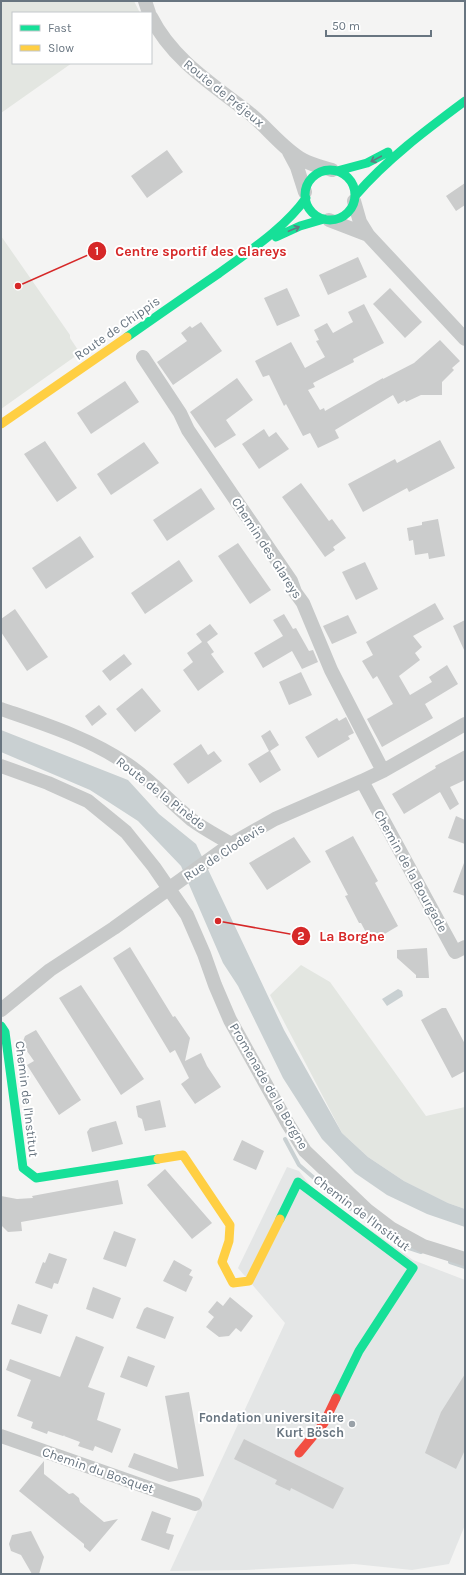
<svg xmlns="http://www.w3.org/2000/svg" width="466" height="1575" viewBox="0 0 466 1575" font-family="Karla,sans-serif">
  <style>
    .built { fill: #e4e6e6 }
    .green { fill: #e3e6e1 }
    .water { fill: #c9d0d2 }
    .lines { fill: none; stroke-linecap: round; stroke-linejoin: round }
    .stream { stroke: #c9d0d2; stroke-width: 4 }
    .building { fill: #cbcccc }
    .street { stroke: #c7c9c9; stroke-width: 14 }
    .fast { stroke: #16e098; stroke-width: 9 }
    .slow { stroke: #ffcf43; stroke-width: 9 }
    .jam { stroke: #f24e42; stroke-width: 9 }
    .oneway { stroke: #647a81 }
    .poi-dot { fill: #99a1a8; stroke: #fff; stroke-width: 1.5 }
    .labels { text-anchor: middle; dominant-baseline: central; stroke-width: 4; stroke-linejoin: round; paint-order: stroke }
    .street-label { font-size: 13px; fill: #687580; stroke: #fff }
    .poi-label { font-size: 13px; font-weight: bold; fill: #687580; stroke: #fff; text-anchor: end }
    .leader { fill: none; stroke: #d62828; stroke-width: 1.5 }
    .callout-dot { fill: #d62828; stroke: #fff; stroke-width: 1.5 }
    .mark-label { font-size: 12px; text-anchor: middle; font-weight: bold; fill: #fff }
    .callout-label { font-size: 14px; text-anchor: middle; font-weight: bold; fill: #d62828; stroke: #fff; stroke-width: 4; stroke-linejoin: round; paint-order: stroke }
  </style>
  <rect width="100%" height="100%" fill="#f4f4f3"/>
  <path class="built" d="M287 1167 299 1171 313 1189 413 1260 465 1280V1525L449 1564 412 1570 354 1564 246 1570 170 1571 285 1323 238 1268Z"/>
  <path class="green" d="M1 1H134L140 13H13V63H72L1 113Z
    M1 236 70 335V338L80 353 1 409Z
    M301 965 330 982 426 1116 465 1107V1209L448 1203 404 1181 368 1157 342 1133 270 995Z"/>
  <path class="water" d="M1 730 128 780 159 814 196 844 284 1030 342 1133 368 1157 404 1181 448 1203 465 1209V1227L427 1214 387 1195 355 1173 322 1139 283 1078 238 986 223 963 181 866 138 821 90 790 1 752Z
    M398 989 402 991 403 996 387 1006 382 999Z"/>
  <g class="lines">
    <path class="stream" d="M285 1139 299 1165 350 1209
      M373 1226 400 1245 421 1252
      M450 1262 465 1267"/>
  </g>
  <path class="building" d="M167 150 183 172 147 198 131 176Z
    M465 183V205L456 211 446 196Z
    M358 257 367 277 328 295 319 275Z
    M287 288 300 316 277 326 264 298Z
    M390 288 422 322 405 338 373 304Z
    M364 304 384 343 353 359 354 362 313 383 315 387 308 390 320 410 324 408 325 411 383 378V379L414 363 440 340 460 361 452 368 454 370 442 382V395H421L406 402 405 400 398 404 393 395 335 430 339 438 318 448 310 433 303 436 286 404 284 406 269 375 263 377 255 361 291 342 305 368 325 357 316 341 319 340 314 330 327 323 333 333 353 322 348 312Z
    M201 322 222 351 173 385 157 362 187 341 181 333 190 326 192 328Z
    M237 378 253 400 226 420 236 435 215 448 190 412Z
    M125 381 139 402 91 434 77 413Z
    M264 429 269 437 276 432 289 449 259 469 242 444Z
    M440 440 455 468 409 492 407 488 363 512 348 484 395 459 397 463Z
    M45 441 77 488 57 502 24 454Z
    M144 442 159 463 111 495 97 474Z
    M301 483 329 521 332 519 346 538 333 547 335 550 325 557 282 497Z
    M201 488 215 509 167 541 153 520Z
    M438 519 445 556 429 559 428 553 415 555 413 540 409 541 407 528 422 525V522Z
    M80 536 94 557 46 589 32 568Z
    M238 543 271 590 250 604 218 556Z
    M179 560 193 581 145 614 131 593Z
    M365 562 378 589 356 600 342 572Z
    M435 603 444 619 413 636 422 647 415 653 420 660 399 676 410 695 432 682 429 677 447 665 458 684 425 704 433 718 382 747 367 719 393 704 377 676 373 679 362 661 373 655 366 642Z
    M15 609 48 657 27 671 1 632V619Z
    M284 614 293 629 296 628 309 651 313 650 318 662 302 669 292 651 263 668 254 653 283 636 273 620Z
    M348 615 357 633 332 644 323 626Z
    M465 620V652L453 626Z
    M210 624 218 634 207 642 214 652 211 654 224 672 198 691 183 670 193 662 187 653 202 642 196 634Z
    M124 654 132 664 110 681 102 671Z
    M301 672 312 695 289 705 279 682Z
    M142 688 161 711 135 732 116 709Z
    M99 705 107 714 92 726 85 716Z
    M346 717 354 733 348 736 350 739 318 758 305 737 337 718 339 721Z
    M270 730 279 745 270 751 281 770 260 783 248 764 269 751 261 736Z
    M201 744 208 755 214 751 222 761 188 784 173 764Z
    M465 750V780L450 787 459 804 450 810 440 792 404 814 392 794 436 768 435 766Z
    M456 816 465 820V844L448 838Z
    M353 836 378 881 375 883 398 926 371 942 361 923H359L345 896 348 895 325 851Z
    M294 837 311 862 267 890 249 863Z
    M464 863H465V896L453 892Z
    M130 947 173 1017 175 1016 190 1038 185 1061 201 1053 207 1066 221 1087 195 1104 181 1084 189 1078 175 1050 170 1053 113 958Z
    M427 948 429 978H416V975L397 958V950Z
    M81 985 144 1079 121 1095 59 998Z
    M442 1008H446L465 1044V1071L452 1078 421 1020Z
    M36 1030 81 1100 59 1115 27 1065 34 1061 22 1044 25 1036Z
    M160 1100 166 1127 145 1131 142 1119 138 1117 136 1106Z
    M116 1121 123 1144 92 1152 87 1132 90 1128Z
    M242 1140 264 1151 256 1170 233 1160Z
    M165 1169 212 1223 192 1239 147 1185Z
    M118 1180 123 1204 21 1222 22 1231 8 1232 1 1225V1196L17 1199 33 1198 32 1196Z
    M114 1231 136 1239 126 1267 103 1259Z
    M49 1253 67 1259 58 1284 54 1283 52 1289 35 1283 43 1262 45 1263Z
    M174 1260 192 1270 189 1275 193 1277 186 1292 163 1281Z
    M93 1287 121 1298 113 1319 86 1309Z
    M230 1297 253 1316 241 1332 236 1328 229 1336 219 1337 206 1327 214 1317 208 1312 217 1301 223 1306Z
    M18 1304 48 1315 41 1334 11 1324Z
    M147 1307 174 1317 165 1339 136 1328 144 1309Z
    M76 1336 104 1347 88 1387 105 1393 97 1420 121 1429 112 1453 95 1446 93 1451 78 1446 80 1442 64 1436 65 1435 63 1436 48 1431 47 1434 31 1428 33 1422 17 1416 31 1380 6 1370 10 1359 60 1377Z
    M128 1356 155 1366 147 1387 120 1377Z
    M465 1374V1450L456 1469 425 1453 441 1412Z
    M189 1392 204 1476 169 1482 128 1467 134 1453 178 1469 165 1396Z
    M244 1439 344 1488 333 1509 291 1488 290 1491 275 1484 277 1480 234 1459Z
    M44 1461V1474L69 1494 73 1493 79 1498 80 1502 104 1522 118 1519 90 1552 84 1547V1544L19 1491Z
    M152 1511 171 1518 166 1533 174 1535 169 1550 141 1540Z
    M31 1531 44 1557 39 1574H32L21 1555 11 1551 9 1544 12 1535Z"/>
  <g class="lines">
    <path class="street" d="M145 1 149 13
      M151 17C172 59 212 84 248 112 267 127 283 149 303 160 312 165 322 167 332 170
      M289 152 297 167 305 192
      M354 201 360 222 368 235 465 339
      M329 220 368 235
      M143 357 180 413 188 430 291 581 295 592 303 603 331 670 383 771
      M1 709C44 724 89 738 127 764 151 780 170 802 192 820 204 829 218 836 231 844
      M1 766 48 783 88 801 126 832 154 867 187 915 204 954 215 985 230 1020 288 1124 305 1151 367 1210 392 1229 423 1246 465 1259
      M362 781 455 952 465 947
      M1 1010 50 970 114 928 231 844 275 819 362 781 383 771 465 724
      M1 1436 195 1504"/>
    <path class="fast" d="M305 195a25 25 0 1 1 50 0a25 25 0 1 1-50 0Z
      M337 171 367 163 388 152
      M355 196C387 159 426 130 465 101
      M276 237 300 226 324 219
      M127 337C157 316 187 295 218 274 248 252 285 228 306 198
      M1 1026 5 1032 23 1168 36 1178 158 1159
      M280 1219 298 1182 413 1268 359 1351 336 1398"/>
    <path class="slow" d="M1 424 127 337
      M158 1159 183 1155 230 1225 229 1241 222 1262 233 1283 249 1281 280 1219"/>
    <path class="jam" d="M299 1453 324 1423 336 1398"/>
  </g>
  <defs><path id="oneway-shaft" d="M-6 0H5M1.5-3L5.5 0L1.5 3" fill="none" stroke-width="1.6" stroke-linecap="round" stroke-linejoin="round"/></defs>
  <g class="oneway">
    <use href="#oneway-shaft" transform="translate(376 159) rotate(152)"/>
    <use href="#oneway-shaft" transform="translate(294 229) rotate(-23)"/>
  </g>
  <circle class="poi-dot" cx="352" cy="1424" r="4"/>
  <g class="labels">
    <g class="street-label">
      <text transform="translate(224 93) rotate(39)">Route de Préjeux</text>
      <text transform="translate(117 328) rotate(-35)">Route de Chippis</text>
      <text transform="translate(267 548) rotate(57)">Chemin des Glareys</text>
      <text transform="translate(161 793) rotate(38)">Route de la Pinède</text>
      <text transform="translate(224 852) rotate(-33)">Rue de Clodevis</text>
      <text transform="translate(411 871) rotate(61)">Chemin de la Bourgade</text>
      <text transform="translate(269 1086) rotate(60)">Promenade de la Borgne</text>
      <text transform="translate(27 1099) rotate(83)">Chemin de l'Institut</text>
      <text transform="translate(362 1213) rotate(37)">Chemin de l'Institut</text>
      <text transform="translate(98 1470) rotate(19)">Chemin du Bosquet</text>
    </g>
    <g class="poi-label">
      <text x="344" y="1417">Fondation universitaire<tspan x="344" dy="15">Kurt Bösch</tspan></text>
    </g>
  </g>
  <path class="leader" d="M18 286L97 251M218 921L301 936"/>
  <g class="callout-dot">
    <circle cx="18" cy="286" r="4"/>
    <circle cx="218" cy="921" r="4"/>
    <circle cx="97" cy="251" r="10"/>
    <circle cx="301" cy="936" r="10"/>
  </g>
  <g class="mark-label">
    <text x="97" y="255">1</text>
    <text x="301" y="940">2</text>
  </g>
  <g class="callout-label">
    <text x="201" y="256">Centre sportif des Glareys</text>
    <text x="352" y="941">La Borgne</text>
  </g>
  <rect width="466" height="1575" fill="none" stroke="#687580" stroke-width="4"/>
  <rect x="12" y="12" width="140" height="52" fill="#ffffff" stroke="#c3c8cc"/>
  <rect x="20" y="25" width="20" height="6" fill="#16e098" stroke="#c3c8cc"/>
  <text x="48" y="32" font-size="12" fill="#687580">Fast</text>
  <rect x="20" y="45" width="20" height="6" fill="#ffcf43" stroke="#c3c8cc"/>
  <text x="48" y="52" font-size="12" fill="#687580">Slow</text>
  <path d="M326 30v6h105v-6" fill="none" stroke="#687580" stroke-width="2"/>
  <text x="332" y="30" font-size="12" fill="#687580" stroke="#ffffff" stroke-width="3" paint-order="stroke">50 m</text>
</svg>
